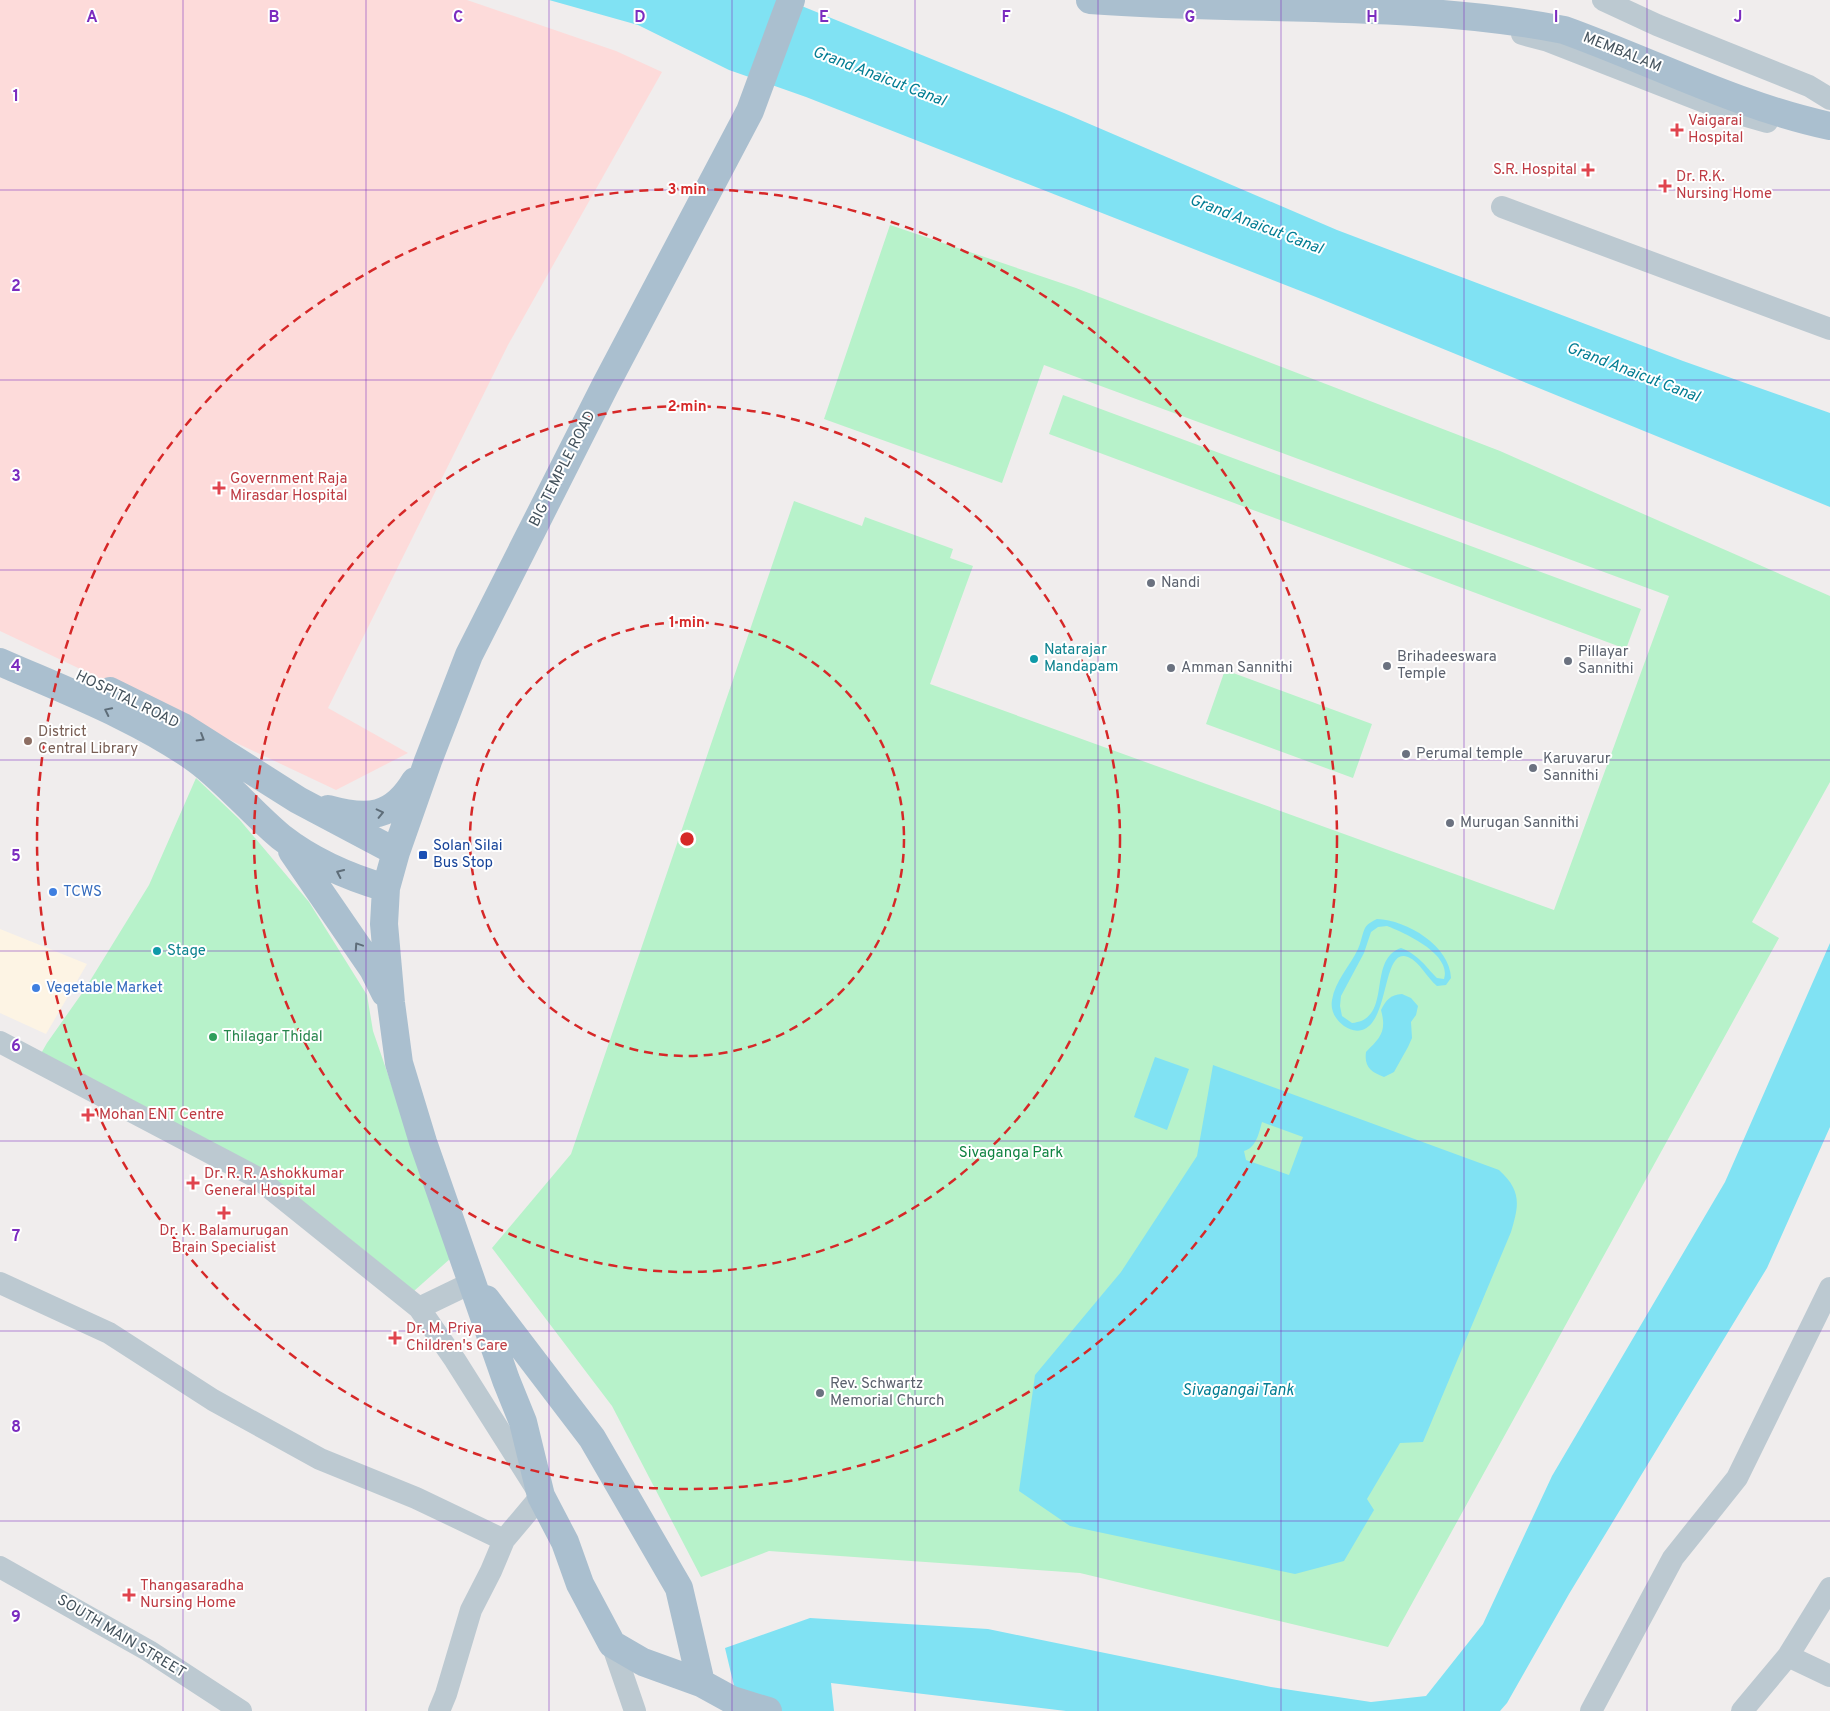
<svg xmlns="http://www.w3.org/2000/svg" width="1830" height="1711" viewBox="0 0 1830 1711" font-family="Overpass,sans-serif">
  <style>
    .commercial { fill: #fdf4e4 }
    .medical { fill: #fddbda }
    .green { fill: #b7f2ca }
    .water { fill: #80e2f3; fill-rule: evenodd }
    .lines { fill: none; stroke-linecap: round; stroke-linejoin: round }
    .minor { stroke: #bcc9d1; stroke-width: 22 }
    .major { stroke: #aabfcf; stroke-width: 28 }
    .oneway { stroke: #5e6d79 }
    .grid { fill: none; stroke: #7b2cbf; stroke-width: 1; stroke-opacity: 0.55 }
    .ring { fill: none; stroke: #d62828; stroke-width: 2.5; stroke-dasharray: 9 6 }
    .health-dot { fill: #e0444e; stroke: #fff; stroke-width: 2 }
    .worship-dot { fill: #6b7280; stroke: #fff; stroke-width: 2 }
    .culture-dot { fill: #0f9aa8; stroke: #fff; stroke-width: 2 }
    .education-dot { fill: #8d6e63; stroke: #fff; stroke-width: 2 }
    .transit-dot { fill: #1a4fb4; stroke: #fff; stroke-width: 2 }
    .shop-dot { fill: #3f7fe0; stroke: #fff; stroke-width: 2 }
    .leisure-dot { fill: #2e9e5b; stroke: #fff; stroke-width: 2 }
    .labels { text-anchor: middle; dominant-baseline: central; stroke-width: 4; stroke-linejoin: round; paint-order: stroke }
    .street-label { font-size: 15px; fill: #44525c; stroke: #fff }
    .health-label { font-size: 15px; fill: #be3a42; stroke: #fff; text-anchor: start }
    .worship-label { font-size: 15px; fill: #5b616d; stroke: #fff; text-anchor: start }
    .culture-label { font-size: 15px; fill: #0d838f; stroke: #fff; text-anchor: start }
    .education-label { font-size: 15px; fill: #785e54; stroke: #fff; text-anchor: start }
    .transit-label { font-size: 15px; fill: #164399; stroke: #fff; text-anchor: start }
    .shop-label { font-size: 15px; fill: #366cbe; stroke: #fff; text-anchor: start }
    .leisure-label { font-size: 15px; fill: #27864d; stroke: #fff; text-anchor: start }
    .park-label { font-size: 15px; fill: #0f8342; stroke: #fff }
    .water-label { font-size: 16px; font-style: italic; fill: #037d93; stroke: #fff }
    .grid-label { font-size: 16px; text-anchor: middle; font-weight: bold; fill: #7b2cbf; stroke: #fff; stroke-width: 4; stroke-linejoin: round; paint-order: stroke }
    .centre { fill: #d62828; stroke: #fff; stroke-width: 2.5 }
    .ring-label { font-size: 15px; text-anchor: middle; font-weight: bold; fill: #d62828; stroke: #fff; stroke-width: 4; stroke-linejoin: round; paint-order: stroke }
  </style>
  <rect width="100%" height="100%" fill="#f0eded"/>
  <path class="commercial" d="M0 929 87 964 46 1034 0 1013Z"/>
  <path class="medical" d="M0 0H467L616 51 662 72 508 345 328 708 408 753 336 790 0 631Z"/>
  <path class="green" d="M890 225 1076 288 1500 451 1830 596V782L1752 922 1779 938 1388 1647 1080 1573 769 1551 701 1577 612 1406 492 1248 571 1154 794 501 862 526 865 517 953 549 950 558 973 566 930 684 1554 910 1669 596 1044 365 1002 483 824 419Z
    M1063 395 1641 609 1626 649 1049 434Z
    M1225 670 1372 724 1353 778 1206 724Z
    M196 778 239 819 309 902 367 995 373 1031 451 1258 414 1291 334 1226 39 1057 47 1043 85 989 149 885Z"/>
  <path class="water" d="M549 0H787L1064 113 1337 230 1683 361 1830 413V507L1316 297 806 97 729 70 638 25Z
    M1377 919C1407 920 1450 946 1451 978L1446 985 1437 986C1427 978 1420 962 1408 957 1382 946 1390 1022 1362 1030 1355 1032 1349 1029 1344 1026 1336 1020 1330 1011 1332 1000 1335 981 1350 966 1358 949 1361 943 1362 934 1365 928 1368 923 1373 921 1377 919ZM1387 926C1405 933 1452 954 1444 979L1437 978C1425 966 1419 955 1401 948 1366 960 1394 1019 1352 1023L1342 1016 1340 1006 1341 996 1364 953 1371 932 1378 927Z
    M1830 943V1127L1767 1268 1569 1594 1507 1703 1500 1711H1066L831 1683 834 1711H740L725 1648 810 1618 988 1629 1271 1687 1371 1702 1426 1696 1483 1624 1552 1476 1725 1182Z
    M1402 994 1411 998 1418 1006 1416 1015 1411 1022 1412 1038 1408 1047 1394 1072 1384 1077C1371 1072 1364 1067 1366 1052 1380 1038 1387 1032 1381 1010 1386 1000 1390 995 1402 994Z
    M1155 1057 1189 1069 1167 1130 1134 1117Z
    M1213 1065 1499 1170C1522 1191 1519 1205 1511 1232L1423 1442 1400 1443 1367 1499 1374 1510 1344 1561 1295 1574 1070 1526 1019 1491 1035 1375 1121 1272 1197 1156ZM1262 1122 1303 1137 1289 1175 1246 1160 1244 1151C1256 1148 1259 1133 1262 1122Z"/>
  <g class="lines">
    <path class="minor" d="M1603 0 1657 25 1809 86 1830 99
      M1522 34 1548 41 1725 110 1767 122
      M1502 207 1830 329
      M0 1042 256 1177 419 1308 455 1360 541 1496 504 1540 491 1571 471 1610 446 1694 439 1711
      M0 1283 109 1333 213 1400 320 1459 416 1498 504 1540
      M419 1308 473 1282
      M0 1567 149 1651 241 1711
      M612 1644 635 1711
      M1788 1656 1830 1676
      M1591 1711 1673 1558 1737 1478 1830 1288
      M1742 1711 1788 1656 1830 1588"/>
    <path class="major" d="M1090 0C1248 12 1410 0 1564 30 1653 62 1737 106 1830 126
      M0 662C66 691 138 718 197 760 228 783 252 813 281 837 313 862 348 877 386 888
      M110 691 183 727 298 800 396 852
      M328 809C368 820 393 818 415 781
      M292 851 373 969 385 993
      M486 1299 592 1438 679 1588 701 1683
      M768 1711 732 1700 701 1683 643 1662 612 1644 580 1584 565 1542 541 1496 523 1422 506 1380 423 1142 399 1063 391 1003 384 924 386 888 396 852 428 761 469 655 605 386 750 111 791 0"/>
  </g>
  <defs><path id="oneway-chevron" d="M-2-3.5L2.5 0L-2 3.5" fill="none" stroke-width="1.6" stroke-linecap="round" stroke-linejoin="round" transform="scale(1.25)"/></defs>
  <g class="oneway">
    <use href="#oneway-chevron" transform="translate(108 711) rotate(-154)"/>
    <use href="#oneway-chevron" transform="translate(201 738) rotate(31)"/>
    <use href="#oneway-chevron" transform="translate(380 813) rotate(-13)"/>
    <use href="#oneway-chevron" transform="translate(340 873) rotate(-155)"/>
    <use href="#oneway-chevron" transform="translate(358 946) rotate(-124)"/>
  </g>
  <path class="grid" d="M183 0V1711M366 0V1711M549 0V1711M732 0V1711M915 0V1711M1098 0V1711M1281 0V1711M1464 0V1711M1647 0V1711M0 190H1830M0 380H1830M0 570H1830M0 760H1830M0 951H1830M0 1141H1830M0 1331H1830M0 1521H1830"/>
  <g class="ring">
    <circle cx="687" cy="839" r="217"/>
    <circle cx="687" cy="839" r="433"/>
    <circle cx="687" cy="839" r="650"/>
  </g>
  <g class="health-dot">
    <path d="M1674.5 122.5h5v5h5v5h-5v5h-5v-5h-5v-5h5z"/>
    <path d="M1585.5 162.5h5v5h5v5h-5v5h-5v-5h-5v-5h5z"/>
    <path d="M1662.5 178.5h5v5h5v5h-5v5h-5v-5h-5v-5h5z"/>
    <path d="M216.5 480.5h5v5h5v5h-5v5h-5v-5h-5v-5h5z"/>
    <path d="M85.5 1107.5h5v5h5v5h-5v5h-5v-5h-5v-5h5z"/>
    <path d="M190.5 1175.5h5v5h5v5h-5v5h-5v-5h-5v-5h5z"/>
    <path d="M221.5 1205.5h5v5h5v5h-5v5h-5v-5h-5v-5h5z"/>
    <path d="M392.5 1330.5h5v5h5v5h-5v5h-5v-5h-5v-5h5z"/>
    <path d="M126.5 1587.5h5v5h5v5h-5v5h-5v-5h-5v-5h5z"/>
  </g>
  <g class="worship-dot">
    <circle cx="1151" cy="583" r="5"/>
    <circle cx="1568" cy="661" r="5"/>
    <circle cx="1387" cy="666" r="5"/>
    <circle cx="1171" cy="668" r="5"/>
    <circle cx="1406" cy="754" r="5"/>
    <circle cx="1533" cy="768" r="5"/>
    <circle cx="1450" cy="823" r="5"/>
    <circle cx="820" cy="1393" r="5"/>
  </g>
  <g class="culture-dot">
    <circle cx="1034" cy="659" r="5"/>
    <circle cx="157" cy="951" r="5"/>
  </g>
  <circle class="education-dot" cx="28" cy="741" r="5"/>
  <rect class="transit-dot" x="418" y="850" width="10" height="10" rx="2.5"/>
  <g class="shop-dot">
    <circle cx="53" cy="892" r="5"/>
    <circle cx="36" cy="988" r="5"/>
  </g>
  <circle class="leisure-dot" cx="213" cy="1037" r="5"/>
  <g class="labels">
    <g class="street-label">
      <text transform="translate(1622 53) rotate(22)">MEMBALAM</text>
      <text transform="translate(563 469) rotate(-63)">BIG TEMPLE ROAD</text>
      <text transform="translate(127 700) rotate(26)">HOSPITAL ROAD</text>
      <text transform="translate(121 1637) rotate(31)">SOUTH MAIN STREET</text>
    </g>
    <g class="health-label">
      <text x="1688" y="121">Vaigarai<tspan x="1688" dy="17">Hospital</tspan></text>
      <text x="1577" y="170" text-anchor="end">S.R. Hospital</text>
      <text x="1676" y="177">Dr. R.K.<tspan x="1676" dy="17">Nursing Home</tspan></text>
      <text x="230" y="479">Government Raja<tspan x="230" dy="17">Mirasdar Hospital</tspan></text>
      <text x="99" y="1115">Mohan ENT Centre</text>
      <text x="204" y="1174">Dr. R. R. Ashokkumar<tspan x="204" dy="17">General Hospital</tspan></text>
      <text x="224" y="1231" text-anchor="middle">Dr. K. Balamurugan<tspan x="224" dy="17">Brain Specialist</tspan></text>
      <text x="406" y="1329">Dr. M. Priya<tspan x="406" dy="17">Children's Care</tspan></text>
      <text x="140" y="1586">Thangasaradha<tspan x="140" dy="17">Nursing Home</tspan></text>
    </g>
    <g class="worship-label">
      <text x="1161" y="583">Nandi</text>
      <text x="1578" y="652">Pillayar<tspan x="1578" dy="17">Sannithi</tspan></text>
      <text x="1397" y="657">Brihadeeswara<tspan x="1397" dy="17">Temple</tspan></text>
      <text x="1181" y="668">Amman Sannithi</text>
      <text x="1416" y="754">Perumal temple</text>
      <text x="1543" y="759">Karuvarur<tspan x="1543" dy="17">Sannithi</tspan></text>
      <text x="1460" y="823">Murugan Sannithi</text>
      <text x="830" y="1384">Rev. Schwartz<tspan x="830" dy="17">Memorial Church</tspan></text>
    </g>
    <g class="culture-label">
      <text x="1044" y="650">Natarajar<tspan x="1044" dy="17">Mandapam</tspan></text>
      <text x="167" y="951">Stage</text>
    </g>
    <g class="education-label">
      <text x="38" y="732">District<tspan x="38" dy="17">Central Library</tspan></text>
    </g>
    <g class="transit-label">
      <text x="433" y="846">Solan Silai<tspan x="433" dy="17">Bus Stop</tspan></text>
    </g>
    <g class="shop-label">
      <text x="63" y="892">TCWS</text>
      <text x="46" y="988">Vegetable Market</text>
    </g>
    <g class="leisure-label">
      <text x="223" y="1037">Thilagar Thidal</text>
    </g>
    <g class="park-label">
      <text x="1011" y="1153">Sivaganga Park</text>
    </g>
    <g class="water-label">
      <text transform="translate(879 77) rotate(21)">Grand Anaicut Canal</text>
      <text transform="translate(1256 225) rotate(21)">Grand Anaicut Canal</text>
      <text transform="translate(1633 373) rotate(21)">Grand Anaicut Canal</text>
      <text x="1238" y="1391">Sivagangai Tank</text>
    </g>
  </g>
  <g class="grid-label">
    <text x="92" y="22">A</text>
    <text x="274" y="22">B</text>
    <text x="458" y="22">C</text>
    <text x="640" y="22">D</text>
    <text x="824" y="22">E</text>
    <text x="1006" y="22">F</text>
    <text x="1190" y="22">G</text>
    <text x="1372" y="22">H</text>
    <text x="1556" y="22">I</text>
    <text x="1738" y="22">J</text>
    <text x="16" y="101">1</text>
    <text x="16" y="291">2</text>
    <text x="16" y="481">3</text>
    <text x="16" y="671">4</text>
    <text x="16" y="861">5</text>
    <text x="16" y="1051">6</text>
    <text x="16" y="1241">7</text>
    <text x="16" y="1432">8</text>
    <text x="16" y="1622">9</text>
  </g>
  <circle cx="687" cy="839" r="8" class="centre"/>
  <g class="ring-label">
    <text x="687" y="194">3 min</text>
    <text x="687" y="411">2 min</text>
    <text x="687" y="627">1 min</text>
  </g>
</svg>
